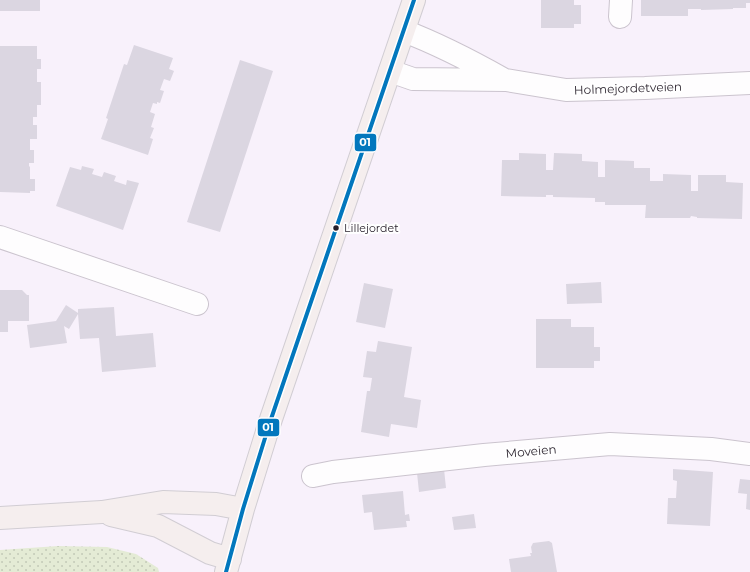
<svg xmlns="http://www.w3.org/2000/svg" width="750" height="572" viewBox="0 0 750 572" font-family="Montserrat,sans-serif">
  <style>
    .grass { fill: url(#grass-dots) }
    .building { fill: #dbd6e1 }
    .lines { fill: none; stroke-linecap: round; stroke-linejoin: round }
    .minor-casing { stroke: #cbc4ce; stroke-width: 24 }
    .major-casing { stroke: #d1cdd3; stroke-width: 24 }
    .minor { stroke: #fefdfe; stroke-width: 22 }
    .major { stroke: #f5eeee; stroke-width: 22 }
    .bus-1-casing { stroke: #fff; stroke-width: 7 }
    .bus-1 { stroke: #0277bd; stroke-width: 4 }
    .bus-dot { fill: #261e29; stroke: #fff; stroke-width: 1.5 }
    .labels { text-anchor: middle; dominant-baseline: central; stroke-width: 4; stroke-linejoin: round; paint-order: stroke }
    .bus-label { font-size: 11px; fill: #261e29; stroke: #fff; text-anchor: start }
    .street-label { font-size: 12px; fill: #261e29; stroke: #fff }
    .line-badge { stroke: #fff; stroke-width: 1.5 }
    .badge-label { font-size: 11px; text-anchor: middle; font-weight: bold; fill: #fff }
  </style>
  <defs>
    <pattern id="grass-dots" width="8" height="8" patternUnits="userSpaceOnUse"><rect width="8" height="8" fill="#e4ebd5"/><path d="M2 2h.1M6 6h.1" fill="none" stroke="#c3c9b7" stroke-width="1.8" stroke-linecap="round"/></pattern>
  </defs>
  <rect width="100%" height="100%" fill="#f8f1fb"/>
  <path class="grass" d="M58 546 107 547 136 554 158 568 159 572H0V550Z"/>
  <path class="building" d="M0 0H40V11H0Z
    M541 0H574V5H581V24H574V28H541Z
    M641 0H750V3H746V8H733V9L701 10V9H688V16H641Z
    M134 45 173 58 169 69 174 71 170 81 164 79 160 90 164 91 160 103 157 102V104L153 103 150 112 155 114 151 127 154 128 150 138 153 139 148 155 101 139 108 119 106 118 124 64 127 65Z
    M0 46H37V59H41V69H37V82H41V105H37V117H33V125H37V139H30V150H34V163H29V166L30 167V179H35V191H30V193L0 192Z
    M240 60 273 71 220 232 187 222Z
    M519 153 546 154V170H553L554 153 582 154V161L598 162V177H605V160L634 161V168H650V181H663V174L691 175V191H698V175H726V182L743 183 742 219 697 218V217L691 216 690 218H645L646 205H605V202H595V198L553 197V195H546V197L501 196 502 160H519Z
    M82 166 94 169 92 174 102 177 104 172 116 176 114 181 126 185 127 180 139 183 123 230 56 206 70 167 81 170Z
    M601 282 602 303 567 304 566 284Z
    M364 283 393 289 385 328 356 322Z
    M0 290H22L27 295H29V321H8V332H0Z
    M66 305 78 313V309L114 307 116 336 153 333 156 367 102 372 99 338 80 339 78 314 69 329 64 326 67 343 30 348 27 325 56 321Z
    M536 319H571V327H594V347H600V361H594V368H536Z
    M378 341 412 347 404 397 421 400 417 428 391 424 389 437 361 432 367 391H370L372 378 363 377 367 351 376 352Z
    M444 469 446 488 419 492 417 473Z
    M673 469 713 472 710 526 667 524 668 498H676L677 481 673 480Z
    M740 479 750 480V510L746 509 747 494 738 493Z
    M403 491 405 515 409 514 410 521H406L407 527 374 530 372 512 364 513 362 495Z
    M474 514 476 528 454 530 452 517Z
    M549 541 552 543 557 572H511L509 559 531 556 530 553H532L531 547 533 543Z"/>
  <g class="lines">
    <defs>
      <path id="minor" d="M620 17 621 0
        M404 31C438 44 471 61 503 79
        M390 71 413 79 506 80 566 90 645 88 750 83
        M0 237 197 304
        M313 476 333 472 484 455 610 444 711 449 750 454"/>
      <path id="major" d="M111 515 158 526 210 553 230 559
        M0 518 102 512 163 502 216 504 243 509
        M226 572 243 509 270 422 414 0"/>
    </defs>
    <use href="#minor" class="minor-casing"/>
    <use href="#major" class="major-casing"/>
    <use href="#minor" class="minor"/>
    <use href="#major" class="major"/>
    <defs>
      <path id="bus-1" d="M226 572 243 509 270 422 414 0"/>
    </defs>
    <use href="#bus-1" class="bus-1-casing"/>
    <use href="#bus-1" class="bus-1"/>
  </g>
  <circle class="bus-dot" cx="336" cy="228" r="3.5"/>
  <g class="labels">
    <g class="bus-label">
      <text x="344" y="228">Lillejordet</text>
    </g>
    <g class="street-label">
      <text transform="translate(628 88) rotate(-2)">Holmejordetveien</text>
      <text transform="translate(531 451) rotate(-5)">Moveien</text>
    </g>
  </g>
  <g class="line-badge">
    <rect x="354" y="133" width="23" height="19" rx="4" fill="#0277bd"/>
    <rect x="257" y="418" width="23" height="19" rx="4" fill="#0277bd"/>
  </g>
  <g class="badge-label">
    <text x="365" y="146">01</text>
    <text x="268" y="431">01</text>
  </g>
</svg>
